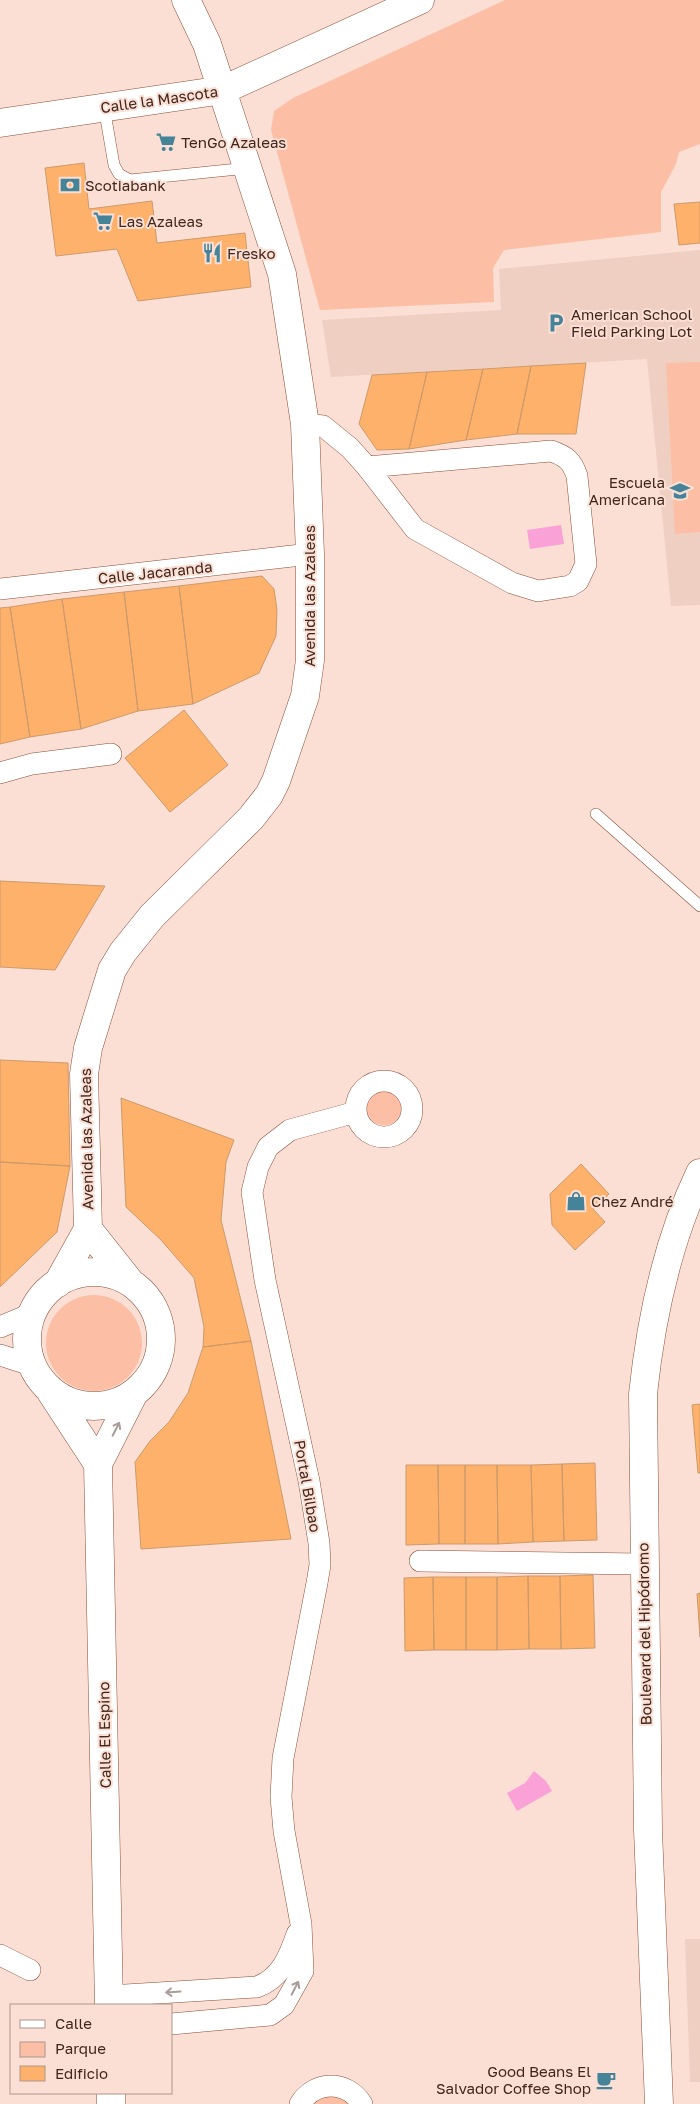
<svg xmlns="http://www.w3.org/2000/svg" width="700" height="2104" viewBox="0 0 700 2104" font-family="'Golos Text',sans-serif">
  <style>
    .built { fill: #eecfc2 }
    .green { fill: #fcbfa6 }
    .water { fill: #faa1d8 }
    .building { fill: #fdb16a; stroke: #cd9a6c }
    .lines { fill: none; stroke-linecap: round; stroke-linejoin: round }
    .service-casing { stroke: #894f37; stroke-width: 12 }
    .minor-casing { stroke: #894f37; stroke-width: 22 }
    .tertiary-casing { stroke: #894f37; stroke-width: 29 }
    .secondary-casing { stroke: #894f37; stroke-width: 29 }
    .service { stroke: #fff; stroke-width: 11 }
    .minor { stroke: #fff; stroke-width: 21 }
    .tertiary { stroke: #fff; stroke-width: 28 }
    .secondary { stroke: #fff; stroke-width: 28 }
    .oneway { stroke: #a99d99 }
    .labels { text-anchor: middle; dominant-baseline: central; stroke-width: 4; stroke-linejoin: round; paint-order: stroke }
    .street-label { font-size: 15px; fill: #40261c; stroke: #fbdfd4 }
    .poi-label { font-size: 15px; fill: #40261c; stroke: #fbdfd4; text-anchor: start }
  </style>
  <rect width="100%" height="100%" fill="#fbdfd4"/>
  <path class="built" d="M700 250V605L671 606 647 359 331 377 322 320 501 310 499 269Z
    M685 1939H700V2082H690Z"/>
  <path class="green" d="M505 0H700V144L679 152 676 164 661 192V232L504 250 493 268 494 302 320 310 271 130 274 111 293 98Z
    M700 362V532L675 534 666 363Z
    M366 1107a18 18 0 1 1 36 0a18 18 0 1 1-36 0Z
    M46 1343a48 48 0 1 1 96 0a48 48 0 1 1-96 0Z
    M336 2095 350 2104H313L321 2097Z"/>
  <path class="water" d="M561 525 564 544 530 549 527 530Z
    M534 1771 546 1781 552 1791 517 1811 507 1793 525 1783Z"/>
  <path class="building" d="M84 163 89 209 152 201 157 243 245 233 251 287 138 301 117 249 56 256 45 168Z
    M700 202V243L679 245 674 204Z
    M586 363 576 434H517L531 366Z
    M531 366 517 434 466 440 483 369Z
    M483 369 466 440 409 449 427 372Z
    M427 372 409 449 377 450 359 424 372 375Z
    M262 576 274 589 277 610 276 636 259 673 193 704 179 586Z
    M179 586 193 704 138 711 124 592Z
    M124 592 138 711 81 729 62 599Z
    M62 599 81 729 30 737 10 607Z
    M10 607 30 737 0 744V608Z
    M184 710 228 765 170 812 125 758Z
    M0 881 105 886 55 970 0 967Z
    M0 1060 68 1063 70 1166 0 1162Z
    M121 1098 234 1140 226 1162 221 1220 251 1341 203 1347 204 1327 194 1278 161 1240 126 1207Z
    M0 1162 70 1166 57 1232 0 1287Z
    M581 1164 609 1194 593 1209 605 1222 575 1250 552 1225 550 1194Z
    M251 1341 291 1539 141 1549 135 1462 150 1441 169 1422 188 1393 203 1347Z
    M700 1404V1473H698L692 1405Z
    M595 1463 597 1540 564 1541 562 1464Z
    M562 1464 564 1541 533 1542 531 1465Z
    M406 1465H438L439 1544 406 1545Z
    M438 1465H465V1544H439Z
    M465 1465H497L498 1544H465Z
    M497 1465H531L533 1542 498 1544Z
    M593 1575 595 1648 561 1649 560 1576Z
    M528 1576H560L561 1649H529Z
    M528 1576 529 1649 497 1650V1577Z
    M433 1577H466V1650H434Z
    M433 1577 434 1650 405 1651 404 1578Z
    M466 1577H497V1650H466Z
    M700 1593V1637L697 1594Z"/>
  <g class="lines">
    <defs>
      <path id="service" d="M104 107 114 165 119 174 130 180 248 168
        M596 814 700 906"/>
      <path id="minor" d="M305 424 323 426 350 448 367 467 415 529 512 583 538 591 570 586 578 581 586 564 577 476C572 461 566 456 551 451L367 467
        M0 589 310 554
        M0 773 32 764 111 754
        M356 1109a28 28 0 1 1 56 0a28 28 0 1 1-56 0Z
        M0 1327 31 1314
        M0 1355 31 1365
        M420 1561 643 1564
        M0 1955 30 1970
        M109 1996 257 1987C281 1978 289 1957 297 1934
        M171 2024 270 2015 284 2005 303 1971 301 1924 284 1831 281 1797 283 1758 317 1583 320 1565 319 1543 309 1481 265 1280 252 1192 258 1167 268 1147 290 1130 356 1112
        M300 2104C315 2080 347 2080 362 2104"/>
      <path id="tertiary" d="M88 1229 130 1282
        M27 1339a67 67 0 1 1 134 0a67 67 0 1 1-134 0Z
        M58 1283 88 1229 84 1074 88 1048 112 970 123 952 152 916 251 818 269 795 276 781 305 696 310 660V554L305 424 282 274 207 44 186 0
        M51 1392 98 1464
        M109 2005 98 1464 134 1393
        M111 2093V2104
        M659 2104 648 1830 643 1394C651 1318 667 1242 700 1173"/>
      <path id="secondary" d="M0 123 223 90 420 0"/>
    </defs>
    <use href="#service" class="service-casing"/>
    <use href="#minor" class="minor-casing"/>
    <use href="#tertiary" class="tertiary-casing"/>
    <use href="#secondary" class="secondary-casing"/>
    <use href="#service" class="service"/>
    <use href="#minor" class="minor"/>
    <use href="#tertiary" class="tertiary"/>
    <use href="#secondary" class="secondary"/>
  </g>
  <defs><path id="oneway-shaft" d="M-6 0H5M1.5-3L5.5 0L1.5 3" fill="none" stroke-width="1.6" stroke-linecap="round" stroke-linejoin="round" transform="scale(1.25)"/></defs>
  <g class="oneway">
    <use href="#oneway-shaft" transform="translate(116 1429) rotate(-63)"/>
    <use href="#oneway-shaft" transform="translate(295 1988) rotate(-63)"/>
    <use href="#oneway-shaft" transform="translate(173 1992) rotate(176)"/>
  </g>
  <defs>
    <symbol id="supermarket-bare" viewBox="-9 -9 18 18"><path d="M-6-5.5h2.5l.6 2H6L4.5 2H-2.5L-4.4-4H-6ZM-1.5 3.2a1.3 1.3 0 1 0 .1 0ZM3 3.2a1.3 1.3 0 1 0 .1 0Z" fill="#458399" stroke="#fbdfd4" stroke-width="2.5" paint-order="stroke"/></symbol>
    <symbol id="bank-bare" viewBox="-9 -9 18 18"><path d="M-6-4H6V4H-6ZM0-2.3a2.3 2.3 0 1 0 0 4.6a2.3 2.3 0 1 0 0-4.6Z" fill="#458399" stroke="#fbdfd4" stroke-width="2.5" paint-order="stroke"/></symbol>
    <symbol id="restaurant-bare" viewBox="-9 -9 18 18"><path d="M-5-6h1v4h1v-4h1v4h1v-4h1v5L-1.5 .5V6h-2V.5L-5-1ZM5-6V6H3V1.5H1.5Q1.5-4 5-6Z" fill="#458399" stroke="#fbdfd4" stroke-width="2.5" paint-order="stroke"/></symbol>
    <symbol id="parking-bare" viewBox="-9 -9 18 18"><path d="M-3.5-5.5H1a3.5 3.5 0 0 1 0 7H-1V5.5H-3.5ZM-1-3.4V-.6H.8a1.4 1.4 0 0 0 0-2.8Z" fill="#458399" stroke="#fbdfd4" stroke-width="2.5" paint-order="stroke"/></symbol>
    <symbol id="school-bare" viewBox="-9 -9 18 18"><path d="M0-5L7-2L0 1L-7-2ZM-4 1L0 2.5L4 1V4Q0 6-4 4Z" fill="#458399" stroke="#fbdfd4" stroke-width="2.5" paint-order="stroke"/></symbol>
    <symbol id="shop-bare" viewBox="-9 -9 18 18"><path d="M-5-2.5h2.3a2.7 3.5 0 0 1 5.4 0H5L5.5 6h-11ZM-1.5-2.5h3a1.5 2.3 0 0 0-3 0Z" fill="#458399" stroke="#fbdfd4" stroke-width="2.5" paint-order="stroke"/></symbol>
    <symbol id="cafe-bare" viewBox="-9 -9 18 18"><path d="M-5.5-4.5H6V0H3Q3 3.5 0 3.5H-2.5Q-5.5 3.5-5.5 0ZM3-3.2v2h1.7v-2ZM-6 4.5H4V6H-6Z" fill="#458399" stroke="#fbdfd4" stroke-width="2.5" paint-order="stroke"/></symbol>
  </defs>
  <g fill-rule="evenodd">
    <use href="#supermarket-bare" x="152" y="128" width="28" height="28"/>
    <use href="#bank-bare" x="56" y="171" width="28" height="28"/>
    <use href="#supermarket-bare" x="89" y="207" width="28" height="28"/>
    <use href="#restaurant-bare" x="198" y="239" width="28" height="28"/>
    <use href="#parking-bare" x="542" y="309" width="28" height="28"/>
    <use href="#school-bare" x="666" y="477" width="28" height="28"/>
    <use href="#shop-bare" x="562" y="1187" width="28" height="28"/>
    <use href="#cafe-bare" x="592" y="2066" width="28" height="28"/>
  </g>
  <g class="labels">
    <g class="street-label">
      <text transform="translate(159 99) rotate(-8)">Calle la Mascota</text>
      <text transform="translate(155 572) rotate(-6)">Calle Jacaranda</text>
      <text transform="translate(309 596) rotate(-90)">Avenida las Azaleas</text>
      <text transform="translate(86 1139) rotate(-91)">Avenida las Azaleas</text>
      <text transform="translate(308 1486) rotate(80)">Portal Bilbao</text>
      <text transform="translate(644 1634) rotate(-91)">Boulevard del Hipódromo</text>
      <text transform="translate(104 1735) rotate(-91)">Calle El Espino</text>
    </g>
    <g class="poi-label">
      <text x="181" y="142">TenGo Azaleas</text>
      <text x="85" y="185">Scotiabank</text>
      <text x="118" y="221">Las Azaleas</text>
      <text x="227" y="253">Fresko</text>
      <text x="571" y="314">American School<tspan x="571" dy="17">Field Parking Lot</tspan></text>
      <text x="665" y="482" text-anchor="end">Escuela<tspan x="665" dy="17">Americana</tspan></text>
      <text x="591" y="1201">Chez André</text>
      <text x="591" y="2071" text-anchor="end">Good Beans El<tspan x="591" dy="17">Salvador Coffee Shop</tspan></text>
    </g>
  </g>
  <rect x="10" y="2004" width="162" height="90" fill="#fbdfd4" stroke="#b0958a"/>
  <rect x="20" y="2020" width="25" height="8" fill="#ffffff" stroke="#b0958a"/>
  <text x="55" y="2029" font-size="15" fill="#40261c">Calle</text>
  <rect x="20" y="2042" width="25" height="15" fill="#fcbfa6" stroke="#b0958a"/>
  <text x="55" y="2054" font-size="15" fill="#40261c">Parque</text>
  <rect x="20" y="2066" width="25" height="15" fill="#fdb16a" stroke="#b0958a"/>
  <text x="55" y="2079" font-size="15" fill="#40261c">Edificio</text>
</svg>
